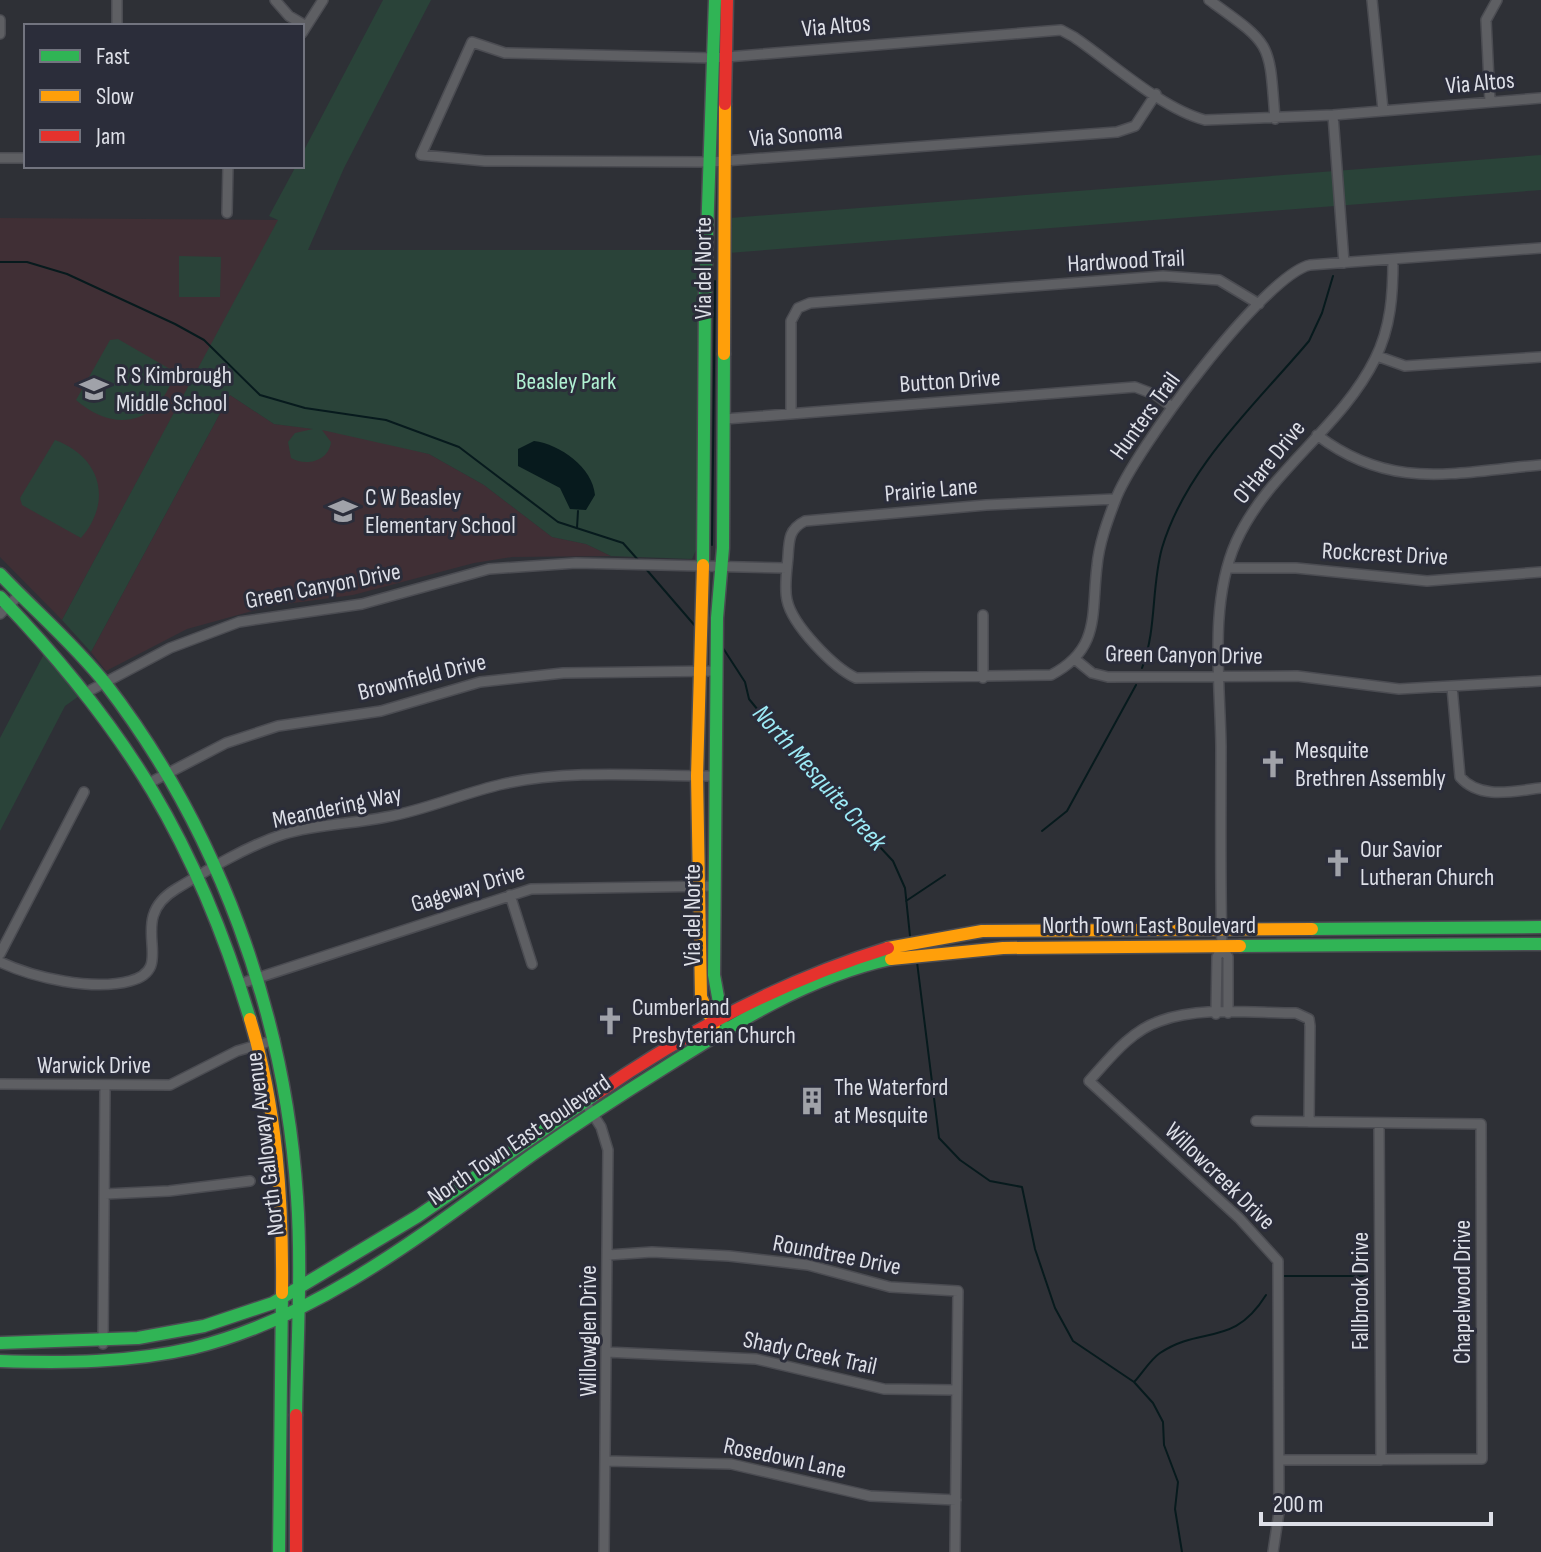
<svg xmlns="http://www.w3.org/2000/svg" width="1541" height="1552" viewBox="0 0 1541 1552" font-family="'Sofia Sans Condensed',sans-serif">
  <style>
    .education { fill: #402f35 }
    .green { fill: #2a4339 }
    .water { fill: #071a1d }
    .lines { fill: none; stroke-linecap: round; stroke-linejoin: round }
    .stream { stroke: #071a1d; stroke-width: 2 }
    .street-casing { stroke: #4b4c52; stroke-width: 12 }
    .fast-casing { stroke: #4b4c52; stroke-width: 15 }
    .slow-casing { stroke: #4b4c52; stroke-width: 15 }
    .jam-casing { stroke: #4b4c52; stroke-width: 15 }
    .street { stroke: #5e5f63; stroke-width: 9 }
    .fast { stroke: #30b455; stroke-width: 12 }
    .slow { stroke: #ff9f0a; stroke-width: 12 }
    .jam { stroke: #e5322d; stroke-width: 12 }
    .labels { text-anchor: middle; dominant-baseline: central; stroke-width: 6; stroke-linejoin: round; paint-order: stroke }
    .street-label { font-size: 24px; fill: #dddfe7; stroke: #2b2d3a }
    .poi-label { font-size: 24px; fill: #dddfe7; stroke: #2b2d3a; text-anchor: start }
    .park-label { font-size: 24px; fill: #b0f1d2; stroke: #2b2d3a }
    .water-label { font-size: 26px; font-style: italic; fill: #9ceaf6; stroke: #2b2d3a }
  </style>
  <rect width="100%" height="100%" fill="#2e3036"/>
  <path class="education" d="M0 218 279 220 62 620 0 557Z
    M230 395 274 424 341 432 429 454 484 485 552 537 586 544 611 556 512 557 474 563 353 595 271 606 187 629 106 671 91 652Z"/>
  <path class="green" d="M383 0H431L344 168 308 250H703L698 328 696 550 692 559 611 556 586 544 552 537 484 485 429 454 322 430 331 442C329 461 306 467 291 458L288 442 295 433 313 429 274 424 230 395 91 652 62 620 278 220 269 216 296 166H302V154Z
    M1541 155V190L728 253 730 218Z
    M179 256 221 257 220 297H179Z
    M118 339 175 372C160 423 116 435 76 400L110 340Z
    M55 440C101 457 113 501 81 538L22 505 20 498Z
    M45 652 79 696 65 706 0 831V738Z"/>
  <path class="water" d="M534 441C560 444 593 468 595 495L586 510 570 509 560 488 518 466V449Z"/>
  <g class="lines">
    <path class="stream" d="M0 262H27L67 274 175 324 204 340 260 395 305 408 386 420 459 447 558 522 623 543 639 561
      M577 528 578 511
      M712 545 715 281
      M646 569 696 627
      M721 645 745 682 749 699 797 758 893 861 905 888 910 936
      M1142 668C1157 629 1151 588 1162 548 1186 467 1256 404 1309 341L1322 313 1333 276
      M1042 831 1067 811 1136 685
      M906 901 945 875
      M917 962 939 1138 960 1160 990 1181 1022 1187 1035 1249 1055 1308 1073 1341 1134 1382 1153 1403 1163 1422 1164 1445 1178 1482 1175 1509 1182 1552
      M1283 1276H1365
      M1135 1381C1143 1372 1151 1359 1160 1353 1202 1325 1233 1348 1266 1295"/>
    <defs>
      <path id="street" d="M117 0V26
        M275 0 289 16 306 26
        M1209 0C1273 46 1269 41 1275 119
        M1372 0 1383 110
        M0 20V34
        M302 33 323 0
        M1156 94 1135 126 1117 132 711 162 485 161 421 155 472 42 505 53 714 58 1061 30 1074 37C1112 63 1162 109 1205 120L1333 115 1541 98
        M1490 102 1486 20 1497 0
        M1333 115 1344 263
        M0 158H26
        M227 213 228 166
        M1377 356 1405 366 1541 357
        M791 413V321L798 308 810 303 1163 276 1219 280 1259 304
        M725 419 1135 387 1156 395 1172 407
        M1317 435C1392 492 1454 472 1541 465
        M1115 499 986 505 805 521C789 529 789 539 788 557 787 570 784 587 787 600 792 625 834 668 856 678L1051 675C1101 649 1091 614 1097 566 1099 544 1107 522 1115 501 1132 453 1264 275 1310 265L1541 248
        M1227 568H1296L1427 581 1541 572
        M0 614 20 594
        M983 615V678
        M1076 660 1092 673 1108 677 1297 676 1399 689 1541 681
        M1452 687 1460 777C1480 800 1514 791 1541 788
        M89 691 170 648 239 622 362 604 489 569 576 563 787 568
        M151 782 226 743 278 726 381 711 480 682 563 673 716 671
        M510 895 532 964
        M1222 947 1228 957V1013
        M0 954 84 792
        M0 962C34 978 93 991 130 981 180 968 123 921 176 889 209 869 247 846 284 834 317 824 352 824 386 817 426 810 463 793 503 784 570 769 646 776 715 776
        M242 983 531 889 715 886
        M1216 1014 1217 957 1222 947C1220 880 1221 813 1221 746 1220 681 1209 603 1236 542 1268 471 1341 428 1375 359 1391 327 1393 294 1393 259
        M0 1084 170 1085 237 1051 275 1040
        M585 1102 601 1127 608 1150 604 1552
        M1256 1121 1481 1124 1482 1459 1279 1460
        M1379 1123 1381 1460
        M105 1194 169 1191 250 1181
        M608 1255 652 1252 729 1256 808 1265 890 1287 958 1291 955 1552
        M103 1344 105 1087
        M606 1352 756 1359 884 1389 957 1390
        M606 1461 731 1464 870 1496 956 1500
        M1273 1552 1279 1512 1278 1261 1239 1218 1089 1081C1109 1059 1130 1031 1160 1021 1201 1006 1253 1013 1296 1013L1309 1019 1310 1026 1309 1122"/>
      <path id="fast" d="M703 565 705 296 715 0
        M0 574C34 610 74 644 105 683 218 829 285 1013 297 1197 302 1269 297 1343 296 1415
        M0 597C127 729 197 843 250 1019
        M1312 929 1541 927
        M1240 946 1541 944
        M722 1019 714 975 717 618 723 548 724 354
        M0 1343 138 1338 204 1326 273 1303 418 1216 596 1094
        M0 1361C64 1363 129 1363 193 1348 320 1317 428 1230 532 1155 575 1125 619 1096 664 1068 735 1023 808 977 891 959
        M279 1552 282 1293"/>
      <path id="slow" d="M724 354 725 104
        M703 565 697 776 701 997 714 1025
        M888 948 982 931 1312 929
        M891 959 1003 948 1240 946
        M250 1019C277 1108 283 1201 282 1293"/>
      <path id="jam" d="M725 104 727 0
        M596 1094C687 1031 781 981 888 948
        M296 1552V1415"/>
    </defs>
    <use href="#street" class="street-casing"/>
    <use href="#fast" class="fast-casing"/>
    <use href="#slow" class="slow-casing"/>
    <use href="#jam" class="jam-casing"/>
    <use href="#street" class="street"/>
    <use href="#fast" class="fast"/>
    <use href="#slow" class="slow"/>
    <use href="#jam" class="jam"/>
  </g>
  <defs>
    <symbol id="school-bare" viewBox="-9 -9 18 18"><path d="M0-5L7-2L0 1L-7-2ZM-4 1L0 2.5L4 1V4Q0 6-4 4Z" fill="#a0a2a9" stroke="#2b2d3a" stroke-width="2.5" paint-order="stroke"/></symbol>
    <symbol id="church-bare" viewBox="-9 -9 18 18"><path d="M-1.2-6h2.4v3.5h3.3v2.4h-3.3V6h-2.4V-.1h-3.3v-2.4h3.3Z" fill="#a0a2a9" stroke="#2b2d3a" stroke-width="2.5" paint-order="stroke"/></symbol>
    <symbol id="building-bare" viewBox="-9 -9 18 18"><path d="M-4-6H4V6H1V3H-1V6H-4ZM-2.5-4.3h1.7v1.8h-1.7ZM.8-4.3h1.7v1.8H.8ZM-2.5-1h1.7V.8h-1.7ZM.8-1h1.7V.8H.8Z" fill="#a0a2a9" stroke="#2b2d3a" stroke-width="2.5" paint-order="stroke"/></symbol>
  </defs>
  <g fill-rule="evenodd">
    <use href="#school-bare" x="74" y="369" width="40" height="40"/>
    <use href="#school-bare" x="323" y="491" width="40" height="40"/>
    <use href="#church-bare" x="1253" y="744" width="40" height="40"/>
    <use href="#church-bare" x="1318" y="843" width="40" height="40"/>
    <use href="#church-bare" x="590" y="1001" width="40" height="40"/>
    <use href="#building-bare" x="792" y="1081" width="40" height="40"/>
  </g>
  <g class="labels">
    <g class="street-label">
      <text transform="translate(836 26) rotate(-5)">Via Altos</text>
      <text transform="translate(1480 83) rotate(-5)">Via Altos</text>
      <text transform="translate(796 135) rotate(-5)">Via Sonoma</text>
      <text transform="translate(1126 261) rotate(-3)">Hardwood Trail</text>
      <text transform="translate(703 268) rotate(-90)">Via del Norte</text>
      <text transform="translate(950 381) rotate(-4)">Button Drive</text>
      <text transform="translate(1145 416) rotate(-54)">Hunters Trail</text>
      <text transform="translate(1269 462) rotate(-51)">O'Hare Drive</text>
      <text transform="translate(931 490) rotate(-5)">Prairie Lane</text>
      <text transform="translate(1385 554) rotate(3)">Rockcrest Drive</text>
      <text transform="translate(323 586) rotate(-11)">Green Canyon Drive</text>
      <text transform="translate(1184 655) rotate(1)">Green Canyon Drive</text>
      <text transform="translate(422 677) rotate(-14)">Brownfield Drive</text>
      <text transform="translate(337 807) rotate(-12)">Meandering Way</text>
      <text transform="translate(468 888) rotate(-17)">Gageway Drive</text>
      <text transform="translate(692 915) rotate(-90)">Via del Norte</text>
      <text x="1149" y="925">North Town East Boulevard</text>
      <text x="94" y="1065">Warwick Drive</text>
      <text transform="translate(519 1140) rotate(-34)">North Town East Boulevard</text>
      <text transform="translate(265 1144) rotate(-97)">North Galloway Avenue</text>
      <text transform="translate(1220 1176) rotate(44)">Willowcreek Drive</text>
      <text transform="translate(837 1255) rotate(11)">Roundtree Drive</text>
      <text transform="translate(1360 1291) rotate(-90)">Fallbrook Drive</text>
      <text transform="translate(1462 1292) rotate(-90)">Chapelwood Drive</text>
      <text transform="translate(588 1331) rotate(-90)">Willowglen Drive</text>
      <text transform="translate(810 1353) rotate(12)">Shady Creek Trail</text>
      <text transform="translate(785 1458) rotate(12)">Rosedown Lane</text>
    </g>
    <g class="poi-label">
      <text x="116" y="375">R S Kimbrough<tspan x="116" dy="28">Middle School</tspan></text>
      <text x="365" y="497">C W Beasley<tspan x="365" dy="28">Elementary School</tspan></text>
      <text x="1295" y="750">Mesquite<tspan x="1295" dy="28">Brethren Assembly</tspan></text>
      <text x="1360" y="849">Our Savior<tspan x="1360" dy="28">Lutheran Church</tspan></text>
      <text x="632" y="1007">Cumberland<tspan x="632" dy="28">Presbyterian Church</tspan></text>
      <text x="834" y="1087">The Waterford<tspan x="834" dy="28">at Mesquite</tspan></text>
    </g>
    <g class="park-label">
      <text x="566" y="381">Beasley Park</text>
    </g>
    <g class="water-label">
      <text transform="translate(819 778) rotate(48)">North Mesquite Creek</text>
    </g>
  </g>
  <rect x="24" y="24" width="280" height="144" fill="#2b2d3a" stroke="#72747f" stroke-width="2"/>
  <rect x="40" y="50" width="40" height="12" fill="#30b455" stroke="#72747f" stroke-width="2"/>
  <text x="96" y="64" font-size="24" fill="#dddfe7">Fast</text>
  <rect x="40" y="90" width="40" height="12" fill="#ff9f0a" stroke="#72747f" stroke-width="2"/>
  <text x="96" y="104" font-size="24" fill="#dddfe7">Slow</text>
  <rect x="40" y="130" width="40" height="12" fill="#e5322d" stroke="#72747f" stroke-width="2"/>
  <text x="96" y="144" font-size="24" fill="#dddfe7">Jam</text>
  <path d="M1261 1512v12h230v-12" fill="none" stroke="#dddfe7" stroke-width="4"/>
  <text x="1273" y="1512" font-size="24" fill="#dddfe7" stroke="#2b2d3a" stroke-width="6" paint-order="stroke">200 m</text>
</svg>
